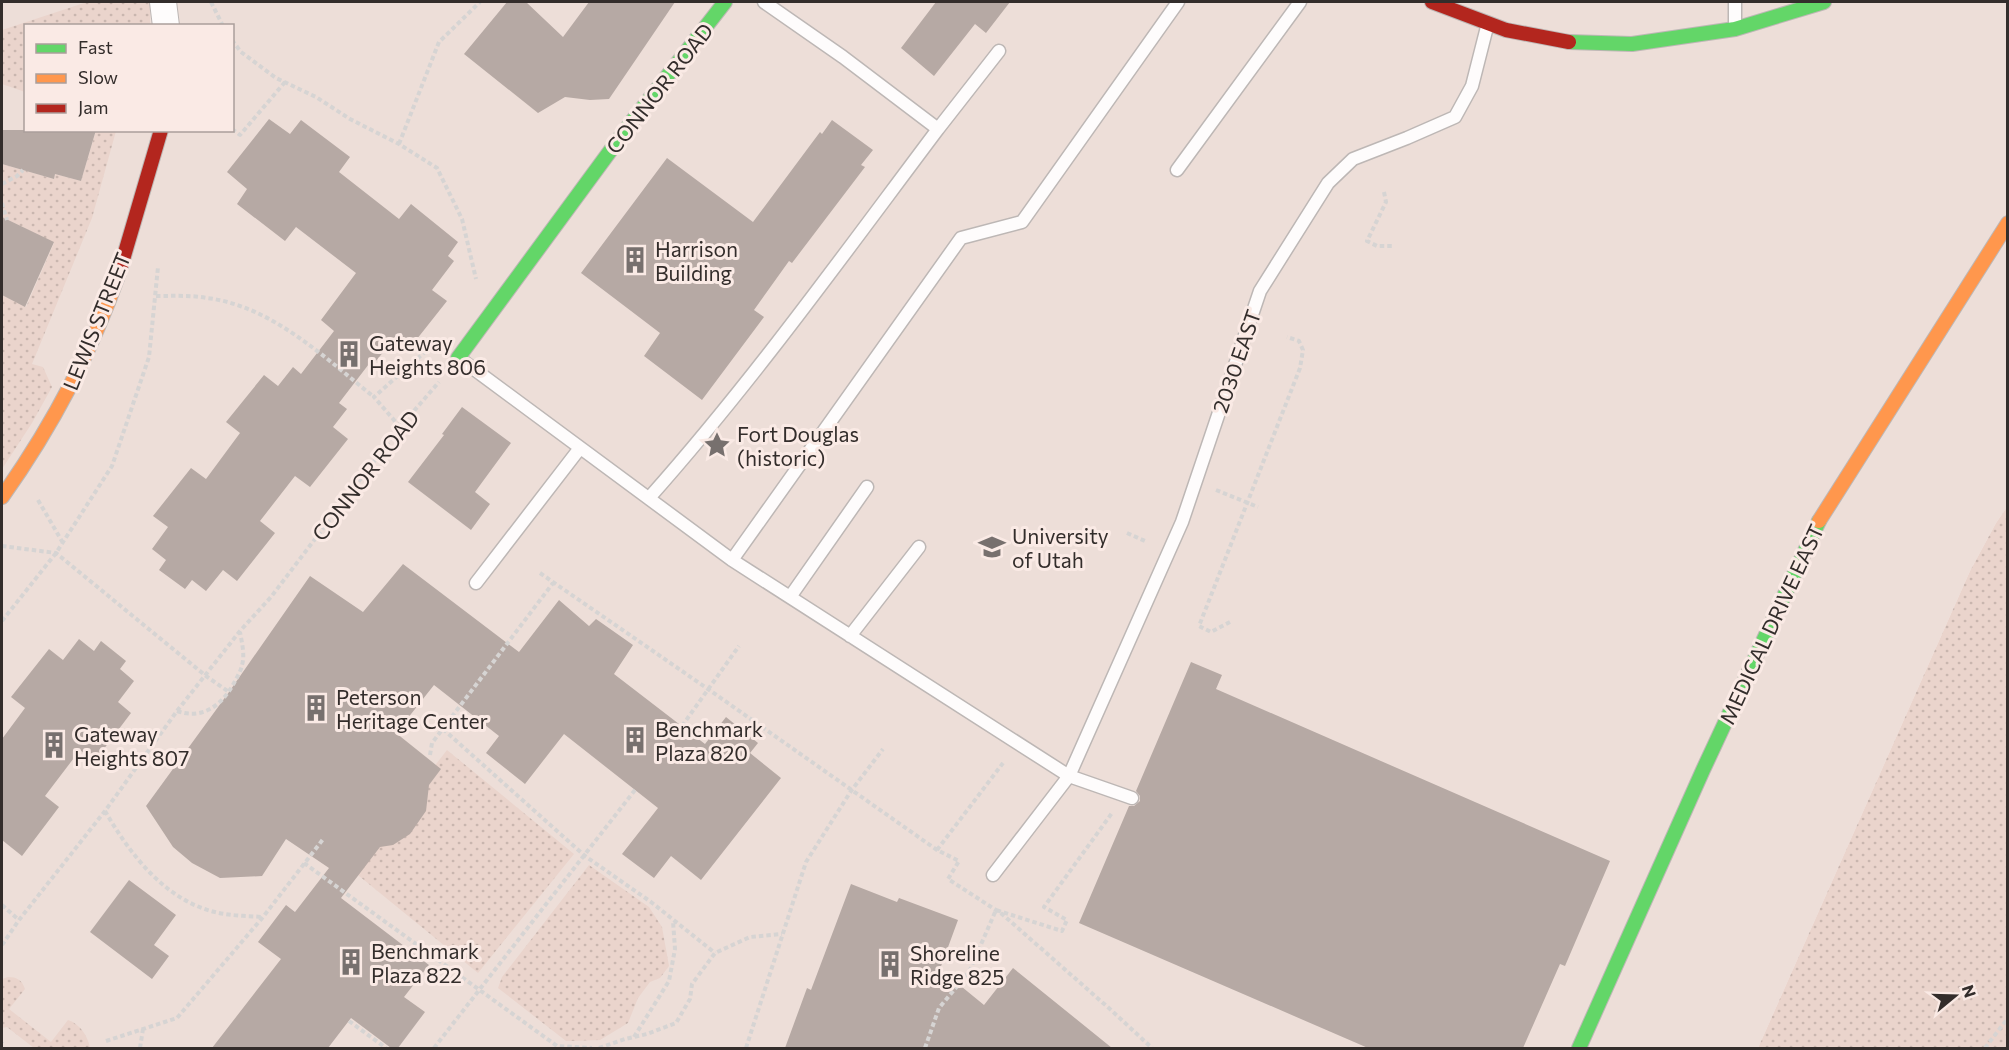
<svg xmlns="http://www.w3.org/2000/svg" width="2009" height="1050" viewBox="0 0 2009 1050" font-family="Commissioner,sans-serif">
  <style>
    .built { fill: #edded8; fill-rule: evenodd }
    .grass { fill: url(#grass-dots) }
    .building { fill: #b6a9a4 }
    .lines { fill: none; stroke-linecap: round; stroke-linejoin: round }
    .lane-casing { stroke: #bdb7b5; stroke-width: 15 }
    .street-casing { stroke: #bdb7b5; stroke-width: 28 }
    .fast-casing { stroke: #bdb7b5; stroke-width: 16 }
    .slow-casing { stroke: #bdb7b5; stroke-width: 16 }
    .jam-casing { stroke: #bdb7b5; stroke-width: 16 }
    .path { stroke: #d6d4d3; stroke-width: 4; stroke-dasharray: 4.5 3; stroke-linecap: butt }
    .lane { stroke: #fefcfc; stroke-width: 12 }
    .street { stroke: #fefcfc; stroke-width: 26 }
    .fast { stroke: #63d668; stroke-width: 14 }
    .slow { stroke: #ff974d; stroke-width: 14 }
    .jam { stroke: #b3261e; stroke-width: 14 }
    .labels { text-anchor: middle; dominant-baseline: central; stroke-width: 6; stroke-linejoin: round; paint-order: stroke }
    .street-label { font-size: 21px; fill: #332d2b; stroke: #faeae5 }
    .poi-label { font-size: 21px; fill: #332d2b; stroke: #faeae5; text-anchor: start }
  </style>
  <defs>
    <pattern id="grass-dots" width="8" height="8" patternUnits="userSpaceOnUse" patternTransform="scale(1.5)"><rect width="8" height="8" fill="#ead4cc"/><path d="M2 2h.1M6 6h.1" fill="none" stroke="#c9b6af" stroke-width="1.8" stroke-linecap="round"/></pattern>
  </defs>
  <rect width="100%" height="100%" fill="#f5edea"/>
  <path class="built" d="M2 2H2007V507L1996 523 1970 571 1758 1048H2ZM26 26H232V130H26Z"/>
  <path class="grass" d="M87 2H150V25L26 26 25 92 2 84V30Z
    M96 131H116L92 218 32 364 43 367 52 387 32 423 2 469V295L26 307 54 243 2 217V164L54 179 55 174 81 181Z
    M2007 507V1048H1758L1970 571 1996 523Z
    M447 750 574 854 478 973 353 871Z
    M589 865 649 907 662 927 669 966 660 978 650 982 638 998 628 1023 600 1040 566 1041 498 988 502 977Z
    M8 977C17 977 22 980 25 989L9 1009 51 1042 68 1020C80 1024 88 1036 90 1048H34L7 1027 2 1028V979Z"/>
  <path class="building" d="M507 2H526L563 37 589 2H675L609 99 590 100 565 97 538 113 464 54Z
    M936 2H1010L986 33 975 24 934 76 901 48Z
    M269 119 290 134 301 120 350 157 339 172 399 219 411 204 458 242 448 256 454 261 432 290 447 301 409 349 395 338 375 362 372 360 339 403 347 409 333 427 348 439 310 487 295 476 260 521 275 533 237 581 223 570 206 591 192 580 185 589 159 570 166 560 152 549 168 527 153 516 191 468 206 479 240 433 226 422 264 375 278 386 293 367 301 374 334 331 321 320 356 273 296 227 285 241 237 204 247 189 227 172Z
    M832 120 873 150 861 165 865 167 792 263 789 261 754 310 764 317 702 400 644 356 660 333 581 273 667 158 753 222 820 132 822 134Z
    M2 130H96L81 181 55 174 54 179 2 164Z
    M2 217 54 242 25 307 2 295Z
    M462 407 511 443 475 492 490 504 471 530 408 482 444 435 442 434Z
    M403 564 519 652 559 600 589 626 596 619 633 645 614 674 705 744 726 717 758 743 750 753 781 778 701 880 671 856 654 878 622 854 658 808 564 734 525 784 486 753 499 736 434 685 396 733 441 769 429 785 426 811 410 834 393 845 380 847 341 898 429 965 404 997 425 1012 398 1048H391L351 1018 328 1048H212L281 959 258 942 286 905 295 912 329 868 286 839 262 876 220 878 192 863 173 847 146 806 229 692 310 576 363 612Z
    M79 639 94 651 101 641 126 661 120 669 134 681 118 702 131 713 94 762 80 750 45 796 59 807 22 856 2 840V739L25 708 11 697 49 649 63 660Z
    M1191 662 1222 675 1216 689 1610 861 1565 966 1560 964 1523 1048H1368L1079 923 1129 806H1134L1140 801V796L1136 791Z
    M129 880 176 915 154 945 169 956 152 979 90 932Z
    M851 884 897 902 899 898 958 920 940 969 984 1005 1013 968 1112 1048H785L807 988 811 990Z"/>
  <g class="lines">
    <defs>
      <path id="lane" d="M1735 2V28
        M938 129 999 51
        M1177 170 1300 2
        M459 358 732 560 1069 776 1132 798
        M649 498C753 381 844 254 938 129L843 57 764 2
        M732 560 961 238 1022 222 1178 2
        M476 583 580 448
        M790 597 867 487
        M850 636 919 547
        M993 875 1069 776 1182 522 1260 291 1328 183 1353 159 1407 138 1455 117 1472 86 1488 23"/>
      <path id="street" d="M163 2 166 26"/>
      <path id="fast" d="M1569 42 1632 44 1735 29 1824 2
        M458 358 630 124 725 2
        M1579 1048 1703 770 1819 521"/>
      <path id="slow" d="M2 497C51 428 91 353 119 273
        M1819 521 2008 223"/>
      <path id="jam" d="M1432 2 1506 30 1569 42
        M119 273 161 130"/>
    </defs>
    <use href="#lane" class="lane-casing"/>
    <use href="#street" class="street-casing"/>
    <use href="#fast" class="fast-casing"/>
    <use href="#slow" class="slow-casing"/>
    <use href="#jam" class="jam-casing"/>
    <path class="path" d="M211 2 223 26
      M232 40 241 52 276 78 316 97 350 119 399 144 437 168 462 219 476 279
      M232 129 240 135 285 82
      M399 144 439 42 480 2
      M2 184 17 176 23 170
      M1384 192 1386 202 1367 241 1377 246H1392
      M2 203 7 220
      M156 296C173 296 190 295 207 298 272 306 325 358 374 397
      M400 427 374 397 427 350
      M1216 490 1258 507
      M38 500 63 543
      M1127 533 1145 541
      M2 546 56 553 206 676 229 692
      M540 573 708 689 937 850 959 861 948 879 1002 914 1111 1010 1152 1048
      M2 621 56 553 112 466 149 357 158 267
      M1230 622 1211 632 1199 626 1300 368 1303 350 1299 341 1287 337
      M177 711C203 720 222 705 234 683 237 677 241 671 242 665 245 655 242 643 240 632
      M682 726 739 646
      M443 729 585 856 651 902 715 953
      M430 755 432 743 553 583
      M105 811C131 856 169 906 225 914 237 916 250 916 262 917
      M937 850 1003 763
      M304 863 557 1046 592 1048
      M2 905 19 920
      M2 945 19 920 105 811 177 711 240 631 271 597 400 427 439 382
      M349 1021 386 1048
      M634 1037 669 981 675 949 673 921
      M106 1041 177 1018 263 917 324 838
      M2 1042V1043
      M140 1048 143 1029
      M434 1048 635 790
      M599 1048 625 1039 647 1034 676 1023 690 999 692 984 715 953 750 937 782 934
      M746 1048 806 862 851 791 883 749
      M925 1048 939 1008 969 972 996 910 1062 931 1067 920 1044 907 1112 813
      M1985 1048 2008 1018"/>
    <use href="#lane" class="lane"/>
    <use href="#street" class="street"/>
    <use href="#fast" class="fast"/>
    <use href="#slow" class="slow"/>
    <use href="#jam" class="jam"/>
  </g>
  <defs>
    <symbol id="building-bare" viewBox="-9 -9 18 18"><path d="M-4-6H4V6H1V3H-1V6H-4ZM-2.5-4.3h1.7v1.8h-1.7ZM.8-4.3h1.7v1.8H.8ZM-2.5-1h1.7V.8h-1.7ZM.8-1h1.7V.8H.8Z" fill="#77706e" stroke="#faeae5" stroke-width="2.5" paint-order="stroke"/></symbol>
    <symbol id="sight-bare" viewBox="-9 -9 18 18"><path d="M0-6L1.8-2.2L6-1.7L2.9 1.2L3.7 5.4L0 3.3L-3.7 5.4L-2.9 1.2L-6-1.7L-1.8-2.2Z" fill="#77706e" stroke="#faeae5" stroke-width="2.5" paint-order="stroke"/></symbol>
    <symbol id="university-bare" viewBox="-9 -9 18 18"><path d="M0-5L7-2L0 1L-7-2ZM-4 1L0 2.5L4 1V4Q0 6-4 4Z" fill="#77706e" stroke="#faeae5" stroke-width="2.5" paint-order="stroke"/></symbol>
  </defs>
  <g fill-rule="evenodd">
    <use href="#building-bare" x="616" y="241" width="38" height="38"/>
    <use href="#building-bare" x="330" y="335" width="38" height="38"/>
    <use href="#sight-bare" x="698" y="426" width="38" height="38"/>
    <use href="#university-bare" x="973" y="528" width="38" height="38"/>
    <use href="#building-bare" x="297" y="689" width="38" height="38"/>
    <use href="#building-bare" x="616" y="721" width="38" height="38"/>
    <use href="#building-bare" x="35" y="726" width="38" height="38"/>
    <use href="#building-bare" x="332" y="943" width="38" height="38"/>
    <use href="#building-bare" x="871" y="945" width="38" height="38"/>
  </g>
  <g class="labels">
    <g class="street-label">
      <text transform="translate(659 88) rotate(-52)">CONNOR ROAD</text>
      <text transform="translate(96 321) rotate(-68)">LEWIS STREET</text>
      <text transform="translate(1236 361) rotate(-71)">2030 EAST</text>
      <text transform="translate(365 475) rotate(-52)">CONNOR ROAD</text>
      <text transform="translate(1771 624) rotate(-65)">MEDICAL DRIVE EAST</text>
    </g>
    <g class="poi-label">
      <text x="655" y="248">Harrison<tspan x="655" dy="24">Building</tspan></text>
      <text x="369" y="342">Gateway<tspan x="369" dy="24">Heights 806</tspan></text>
      <text x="737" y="433">Fort Douglas<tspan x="737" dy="24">(historic)</tspan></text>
      <text x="1012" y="535">University<tspan x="1012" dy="24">of Utah</tspan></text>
      <text x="336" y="696">Peterson<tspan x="336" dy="24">Heritage Center</tspan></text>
      <text x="655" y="728">Benchmark<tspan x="655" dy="24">Plaza 820</tspan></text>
      <text x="74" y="733">Gateway<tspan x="74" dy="24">Heights 807</tspan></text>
      <text x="371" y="950">Benchmark<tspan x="371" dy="24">Plaza 822</tspan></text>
      <text x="910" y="952">Shoreline<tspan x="910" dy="24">Ridge 825</tspan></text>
    </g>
  </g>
  <rect width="2009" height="1050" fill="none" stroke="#332d2b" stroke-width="6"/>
  <rect x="24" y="24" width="210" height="108" fill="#faeae5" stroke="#aa9e9b" stroke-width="1.5"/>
  <rect x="36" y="44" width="30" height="9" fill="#63d668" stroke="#aa9e9b" stroke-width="1.5"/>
  <text x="78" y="54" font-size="18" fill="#332d2b">Fast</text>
  <rect x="36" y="74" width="30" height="9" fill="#ff974d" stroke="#aa9e9b" stroke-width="1.5"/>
  <text x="78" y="84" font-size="18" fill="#332d2b">Slow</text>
  <rect x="36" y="104" width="30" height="9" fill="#b3261e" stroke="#aa9e9b" stroke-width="1.5"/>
  <text x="78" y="114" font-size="18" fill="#332d2b">Jam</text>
  <g transform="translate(1955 996) rotate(71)" stroke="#faeae5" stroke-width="4.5" paint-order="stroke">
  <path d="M0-4.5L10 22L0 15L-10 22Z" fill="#332d2b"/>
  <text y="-9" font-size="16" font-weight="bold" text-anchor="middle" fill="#332d2b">N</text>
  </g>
</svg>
